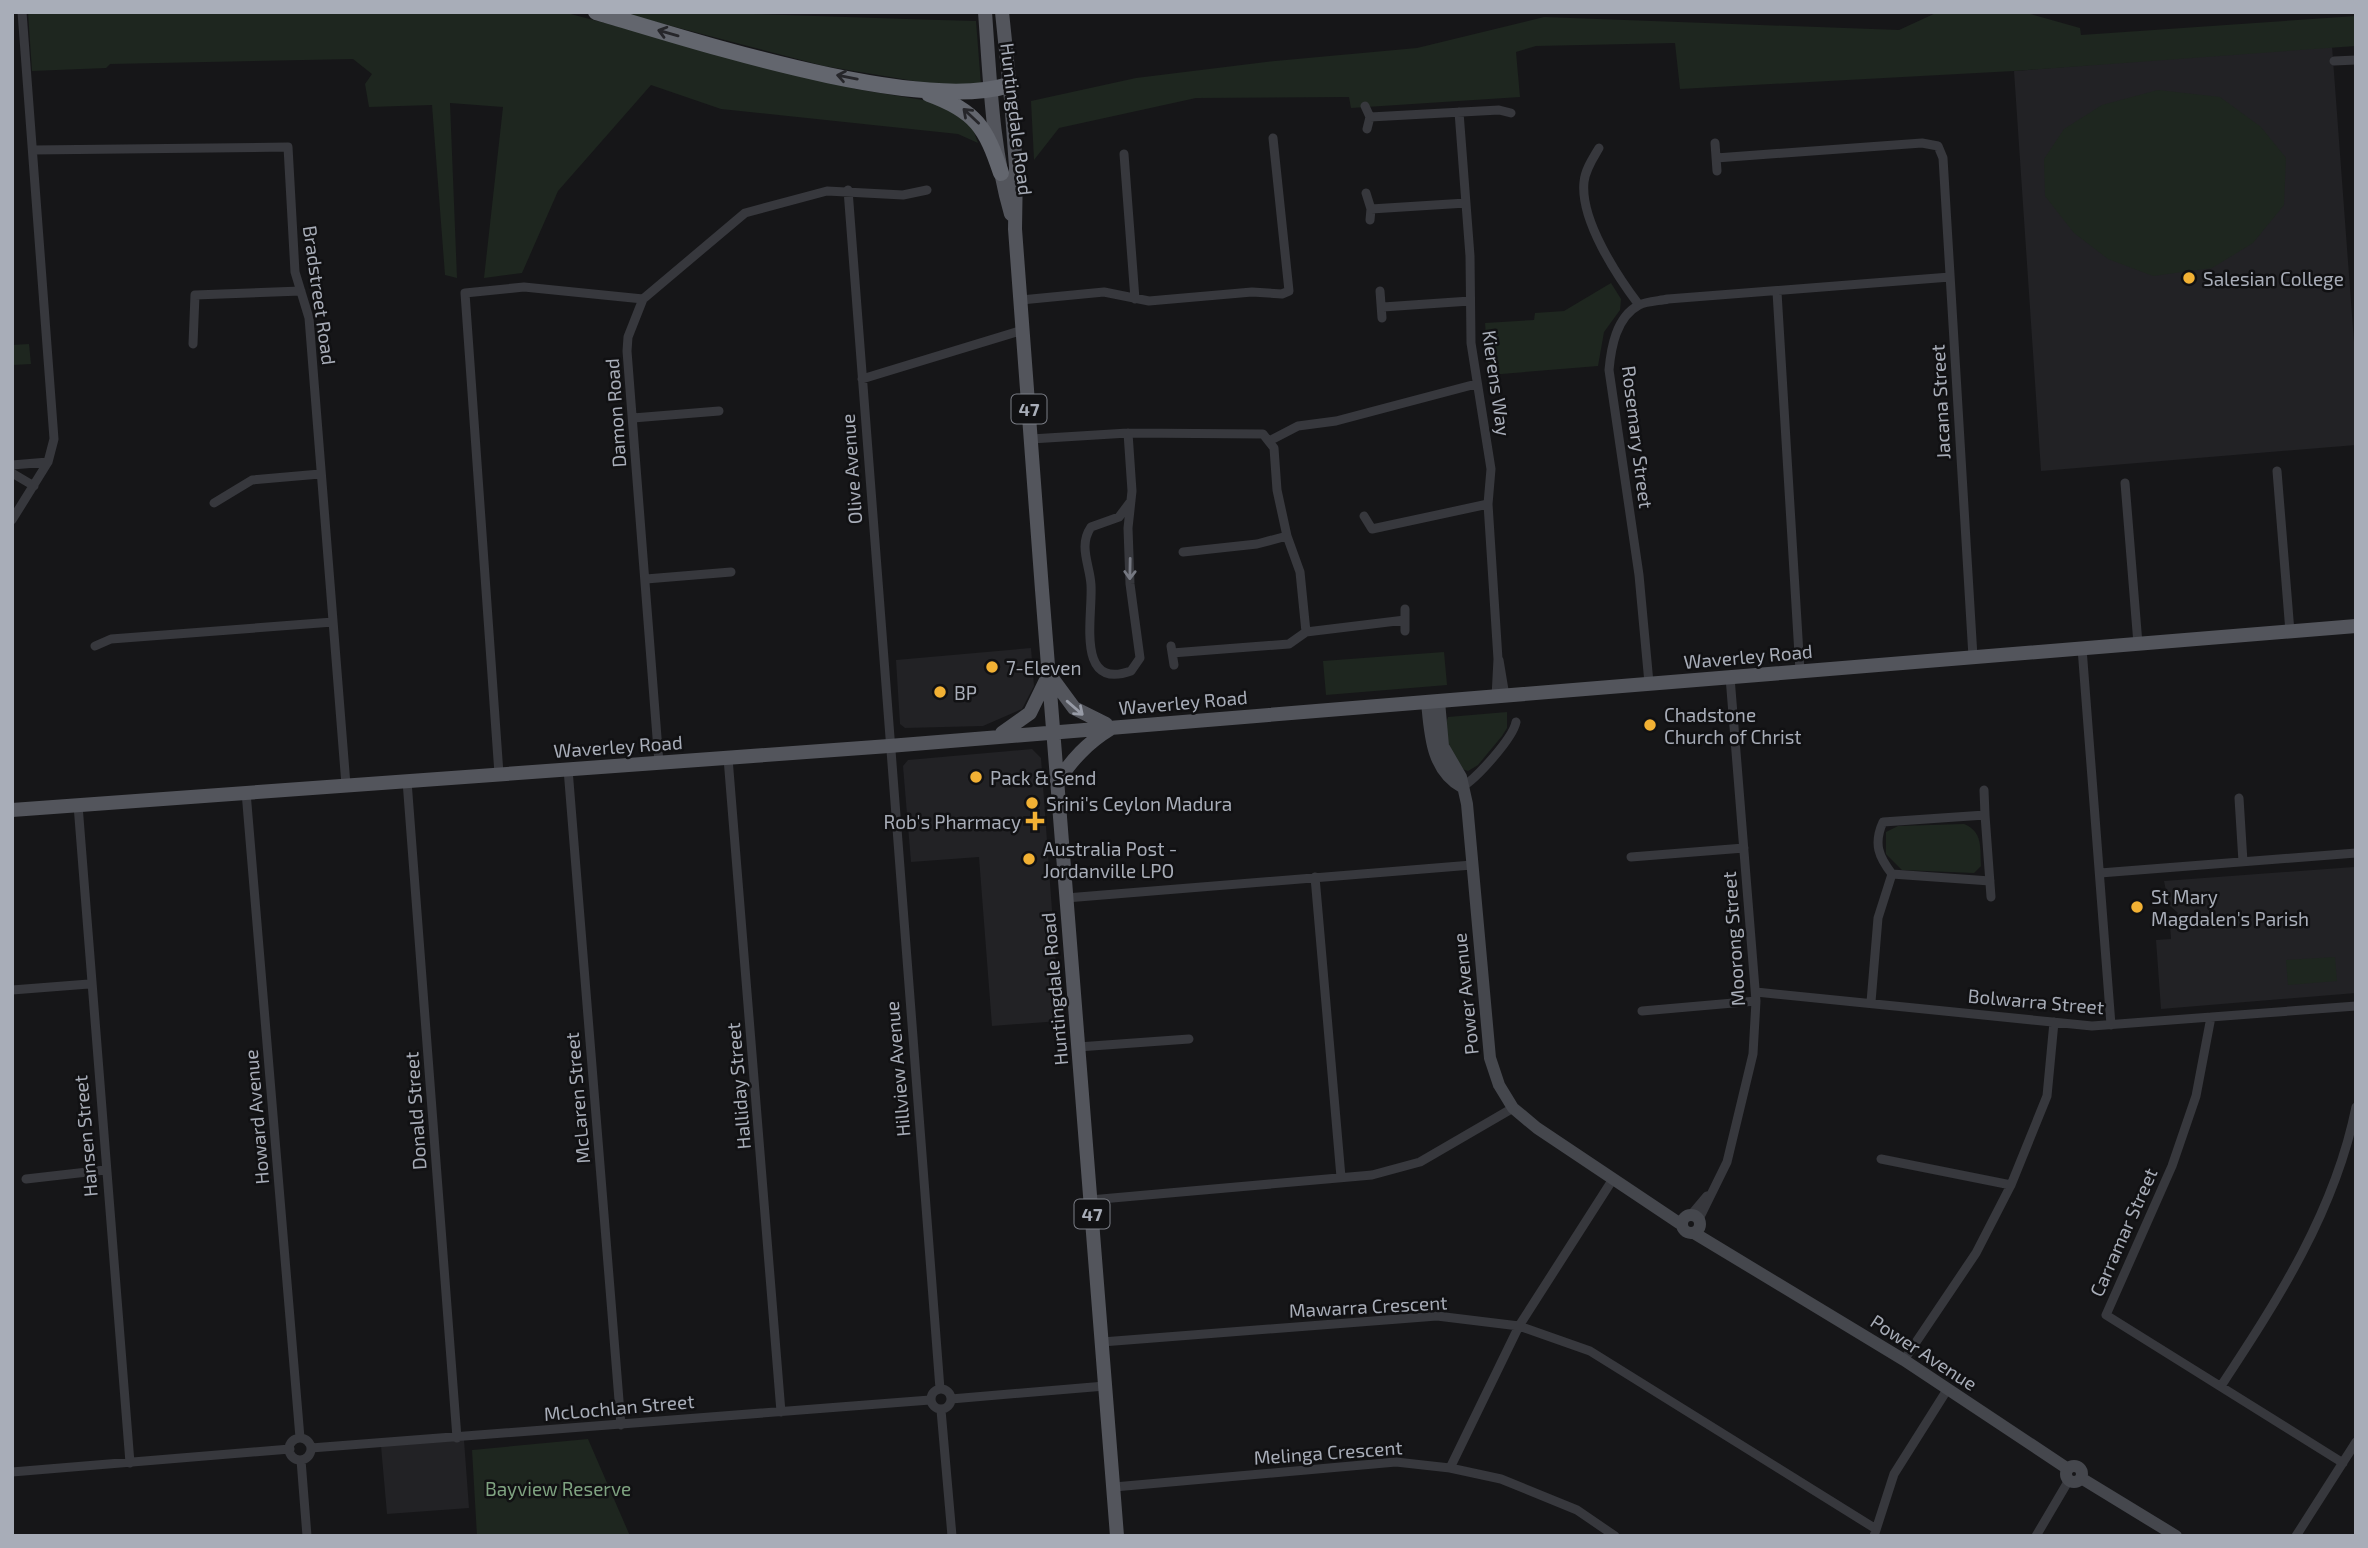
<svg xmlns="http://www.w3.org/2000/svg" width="2368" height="1548" viewBox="0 0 2368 1548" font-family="'Exo 2',sans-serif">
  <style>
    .built { fill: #222225 }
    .green { fill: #1e261f }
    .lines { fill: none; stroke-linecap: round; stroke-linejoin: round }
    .street { stroke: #37383d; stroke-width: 9 }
    .secondary { stroke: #45474d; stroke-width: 12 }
    .primary { stroke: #53555c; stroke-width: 14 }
    .highway { stroke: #63666e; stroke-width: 16 }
    .oneway { stroke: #26262a }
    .oneway2 { stroke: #757881 }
    .oneway3 { stroke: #979ba6 }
    .poi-dot { fill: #f2b134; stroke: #111113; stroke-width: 2.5 }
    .labels { text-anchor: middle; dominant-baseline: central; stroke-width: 5; stroke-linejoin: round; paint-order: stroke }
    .shield { fill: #111113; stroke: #7b7e86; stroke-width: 2 }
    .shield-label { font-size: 18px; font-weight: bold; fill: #a8adb8 }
    .street-label { font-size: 19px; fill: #a8adb8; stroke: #111113 }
    .poi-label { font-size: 19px; fill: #a8adb8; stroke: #111113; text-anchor: start }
    .park-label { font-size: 19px; fill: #7fa381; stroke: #111113 }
  </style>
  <rect width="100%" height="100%" fill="#161618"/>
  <path class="built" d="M2332 46 2356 369V445L2041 471 2014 71Z
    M1031 648 1034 686 1022 709 983 726 905 728 900 724 896 660Z
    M1032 749 1041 758 1060 1021 992 1026 979 857 911 862 903 766 908 760Z
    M2354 867 2356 993 2161 1009 2156 940 2171 939 2170 924 2178 913 2169 905 2164 881Z
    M464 1440 469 1508 387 1514 381 1446Z"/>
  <path class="green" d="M28 12H563L856 89 947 104 971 124 978 143 958 134 721 109 651 85 558 191 522 273 484 278 503 107 450 103 457 278 445 275 432 105 369 107 365 84 372 74 353 59 110 64 106 68 32 71Z
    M618 12C738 12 857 18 976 21L981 85 956 88 824 66Z
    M1938 12H2023L2080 28 2081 35 2356 16V46L2014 71 1680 89 1675 43 1536 46 1516 52 1520 97 1351 108 1349 97 1196 98 1059 128 1034 160 1031 101 1136 78 1275 61 1417 48 1544 17 1899 30Z
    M2158 90 2220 97 2261 127 2286 158 2284 205 2253 243 2212 268 2153 276 2108 259 2074 233 2045 196 2044 159 2064 129 2102 105Z
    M1611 283 1621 299 1620 310 1604 332 1598 366 1489 375 1485 323 1534 320 1535 313 1564 311Z
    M29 344 31 364 12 365V345Z
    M1444 652 1447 685 1326 695 1323 661Z
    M1507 712V728L1502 736 1478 765 1468 771C1449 766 1442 734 1448 717Z
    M1964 824C1983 832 1980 847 1981 866L1974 873 1902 870 1886 854V832L1898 826Z
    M2335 957 2337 981 2288 985 2286 960Z
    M588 1439 630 1536H477L472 1450Z"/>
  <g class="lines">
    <path class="street" d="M2334 61 2356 60
      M1365 106 1370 117 1367 129
      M1459 112 1470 256 1471 343 1491 469 1488 504 1498 659 1496 697
      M1370 117 1499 110 1511 113
      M1715 143 1717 171
      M1599 148C1593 158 1585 170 1584 182 1580 220 1617 276 1639 305
      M33 150 288 147 295 272 309 318 346 785
      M1124 154 1135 299
      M1716 158 1922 143 1938 146 1943 158 1973 657
      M848 190 940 1389
      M1366 193 1371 209 1370 220
      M1371 209 1466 203
      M1380 291 1382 318
      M1777 292 1800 671
      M1021 300 1104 292 1149 301 1252 292 1282 294 1289 291 1273 138
      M1383 307 1470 301
      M193 344 195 295 301 291
      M862 379 1023 330
      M633 418 719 411
      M1128 433 1132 491 1128 528 1130 584 1140 658 1131 671C1075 691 1093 616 1091 585 1090 565 1078 546 1091 527L1119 517 1131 501
      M1031 439 1128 433 1263 434 1274 448 1277 490 1287 536 1300 572 1306 632
      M1271 440 1298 426 1336 421 1476 384
      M12 465 48 462
      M2277 471 2290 632
      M12 473 34 486
      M2125 483 2138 644
      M214 503 252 480 320 474
      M1364 516 1372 529 1488 504
      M12 520 48 462 54 439 22 12
      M1183 552 1257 544 1287 536
      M646 579 731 572
      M1405 631V609
      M95 646 111 639 333 622
      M1171 646 1174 665
      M2082 648 2111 1025
      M1172 653 1289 644 1306 632 1405 620
      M1499 660 1505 696
      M1649 683 1639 575 1609 370C1611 348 1616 317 1639 305 1647 301 1659 301 1668 299L1950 277
      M728 758 781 1412
      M659 763 627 351 628 337 643 299 745 213 827 191 903 195 927 190
      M568 769 621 1425
      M499 774 465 293 524 287 643 299
      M407 781 457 1438
      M1462 787C1477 778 1513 738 1516 722
      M246 792 300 1438
      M2239 798 2243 862
      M78 805 130 1463
      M1985 815 1991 897
      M1631 857 1744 848
      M2100 873 2356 853
      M1892 874C1879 857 1873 844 1883 822L1985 815 1984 790
      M1892 874 1990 881
      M1315 877 1341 1177
      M1066 898 1472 865
      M12 990 89 984
      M1756 992 2092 1026 2356 1006
      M1871 1002 1878 918 1892 874
      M1642 1011 1756 1001
      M2211 1017 2196 1096 2172 1166 2106 1315 2343 1463
      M1078 1047 1189 1039
      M1881 1159 2011 1185
      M26 1179 105 1170
      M1090 1200 1372 1175 1420 1162 1513 1108
      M1691 1215 1707 1196
      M1699 1219 1727 1162 1753 1054 1756 1001 1730 677
      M1102 1342 1437 1316 1519 1326 1590 1351 1876 1529
      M1904 1360 1976 1253 2011 1185 2047 1096 2054 1022
      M2221 1386C2279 1298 2335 1211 2356 1107
      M931 1399a10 10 0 1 1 20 0a10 10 0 1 1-20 0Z
      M951 1399 1105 1386
      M941 1410 952 1536
      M289 1449a11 11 0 1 1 22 0a11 11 0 1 1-22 0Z
      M311 1448 930 1400
      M301 1460 307 1536
      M1450 1468 1519 1326 1613 1179
      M12 1472 290 1449
      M1114 1487 1396 1462 1450 1468 1501 1479 1577 1510 1615 1536
      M1874 1536 1894 1474 1947 1390
      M2036 1536 2069 1480
      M2296 1536 2356 1442"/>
    <path class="secondary" d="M1439 701 1443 746 1461 777 1467 804 1490 1058 1499 1085 1513 1108 1537 1128 1682 1225
      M1427 702C1430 733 1431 770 1462 787
      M1682 1224a9 9 0 1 1 18 0a9 9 0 1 1-18 0Z
      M1694 1233 1904 1360 2068 1469
      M2066 1474a8 8 0 1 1 16 0a8 8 0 1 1-16 0Z
      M2081 1478 2176 1536"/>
    <path class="primary" d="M985 12C990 79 992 149 1011 214
      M1002 12 1011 99 1016 167 1015 229 1042 590 1117 1536
      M1049 674 1074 708 1106 724
      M1002 733 1030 713 1047 678
      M1057 782C1072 760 1087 743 1110 729
      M12 810 889 746 2356 626"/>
    <path class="highway" d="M596 12C692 40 917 114 1009 85
      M929 94C976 111 986 128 1001 173"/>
  </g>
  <defs><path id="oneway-shaft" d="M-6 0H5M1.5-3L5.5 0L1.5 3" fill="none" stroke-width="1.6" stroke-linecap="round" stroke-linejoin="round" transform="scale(1.75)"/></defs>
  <g class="oneway">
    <use href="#oneway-shaft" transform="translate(668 33) rotate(-164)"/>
    <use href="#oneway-shaft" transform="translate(847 77) rotate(-169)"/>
    <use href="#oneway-shaft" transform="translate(971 116) rotate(-137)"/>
  </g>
  <use class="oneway2" href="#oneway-shaft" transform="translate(1130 569) rotate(91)"/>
  <use class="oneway3" href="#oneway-shaft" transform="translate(1075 708) rotate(41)"/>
  <g class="poi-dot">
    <circle cx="2189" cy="278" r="7"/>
    <circle cx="992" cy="667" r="7"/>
    <circle cx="940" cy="692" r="7"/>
    <circle cx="1650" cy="725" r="7"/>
    <circle cx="976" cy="777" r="7"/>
    <circle cx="1032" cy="803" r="7"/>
    <path d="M1031.5 810.5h7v7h7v7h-7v7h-7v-7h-7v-7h7z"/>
    <circle cx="1029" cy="859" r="7"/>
    <circle cx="2137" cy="907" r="7"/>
  </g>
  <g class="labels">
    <g class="shield">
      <rect x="1011.5" y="394.5" width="35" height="29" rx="5"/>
      <rect x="1074.5" y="1199.5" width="35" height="29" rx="5"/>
    </g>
    <g class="shield-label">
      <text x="1029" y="409">47</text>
      <text x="1092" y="1214">47</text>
    </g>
    <g class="street-label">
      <text transform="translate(1017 119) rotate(83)">Huntingdale Road</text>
      <text transform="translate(320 295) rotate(82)">Bradstreet Road</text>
      <text transform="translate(1497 383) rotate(82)">Kierens Way</text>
      <text transform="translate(1940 402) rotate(-93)">Jacana Street</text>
      <text transform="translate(615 413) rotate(-94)">Damon Road</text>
      <text transform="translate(1638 437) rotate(83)">Rosemary Street</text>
      <text transform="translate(851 469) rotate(-94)">Olive Avenue</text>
      <text transform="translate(1748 656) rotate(-5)">Waverley Road</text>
      <text transform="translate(1183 702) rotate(-5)">Waverley Road</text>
      <text transform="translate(618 746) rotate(-4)">Waverley Road</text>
      <text transform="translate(1733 939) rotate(-94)">Moorong Street</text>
      <text transform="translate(1054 989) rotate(-95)">Huntingdale Road</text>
      <text transform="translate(1465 994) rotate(-96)">Power Avenue</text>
      <text transform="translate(2036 1001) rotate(5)">Bolwarra Street</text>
      <text transform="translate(897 1069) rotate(-95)">Hillview Avenue</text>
      <text transform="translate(738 1086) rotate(-95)">Halliday Street</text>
      <text transform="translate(577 1098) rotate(-95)">McLaren Street</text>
      <text transform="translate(415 1111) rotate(-94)">Donald Street</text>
      <text transform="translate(256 1117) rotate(-95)">Howard Avenue</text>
      <text transform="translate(85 1136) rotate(-95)">Hansen Street</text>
      <text transform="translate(2123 1232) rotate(-66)">Carramar Street</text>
      <text transform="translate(1368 1306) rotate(-3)">Mawarra Crescent</text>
      <text transform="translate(1924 1352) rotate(33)">Power Avenue</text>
      <text transform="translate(619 1407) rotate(-5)">McLochlan Street</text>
      <text transform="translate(1328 1452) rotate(-4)">Melinga Crescent</text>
    </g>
    <g class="poi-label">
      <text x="2203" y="278">Salesian College</text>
      <text x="1006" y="667">7-Eleven</text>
      <text x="954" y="692">BP</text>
      <text x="1664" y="714">Chadstone<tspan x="1664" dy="22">Church of Christ</tspan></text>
      <text x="990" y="777">Pack &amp; Send</text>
      <text x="1046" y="803">Srini's Ceylon Madura</text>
      <text x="1021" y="821" text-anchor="end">Rob's Pharmacy</text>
      <text x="1043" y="848">Australia Post -<tspan x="1043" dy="22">Jordanville LPO</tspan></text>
      <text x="2151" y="896">St Mary<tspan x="2151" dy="22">Magdalen's Parish</tspan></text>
    </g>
    <g class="park-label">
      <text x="558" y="1488">Bayview Reserve</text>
    </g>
  </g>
  <rect width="2368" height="1548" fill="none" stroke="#a8adb8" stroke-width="28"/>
</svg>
